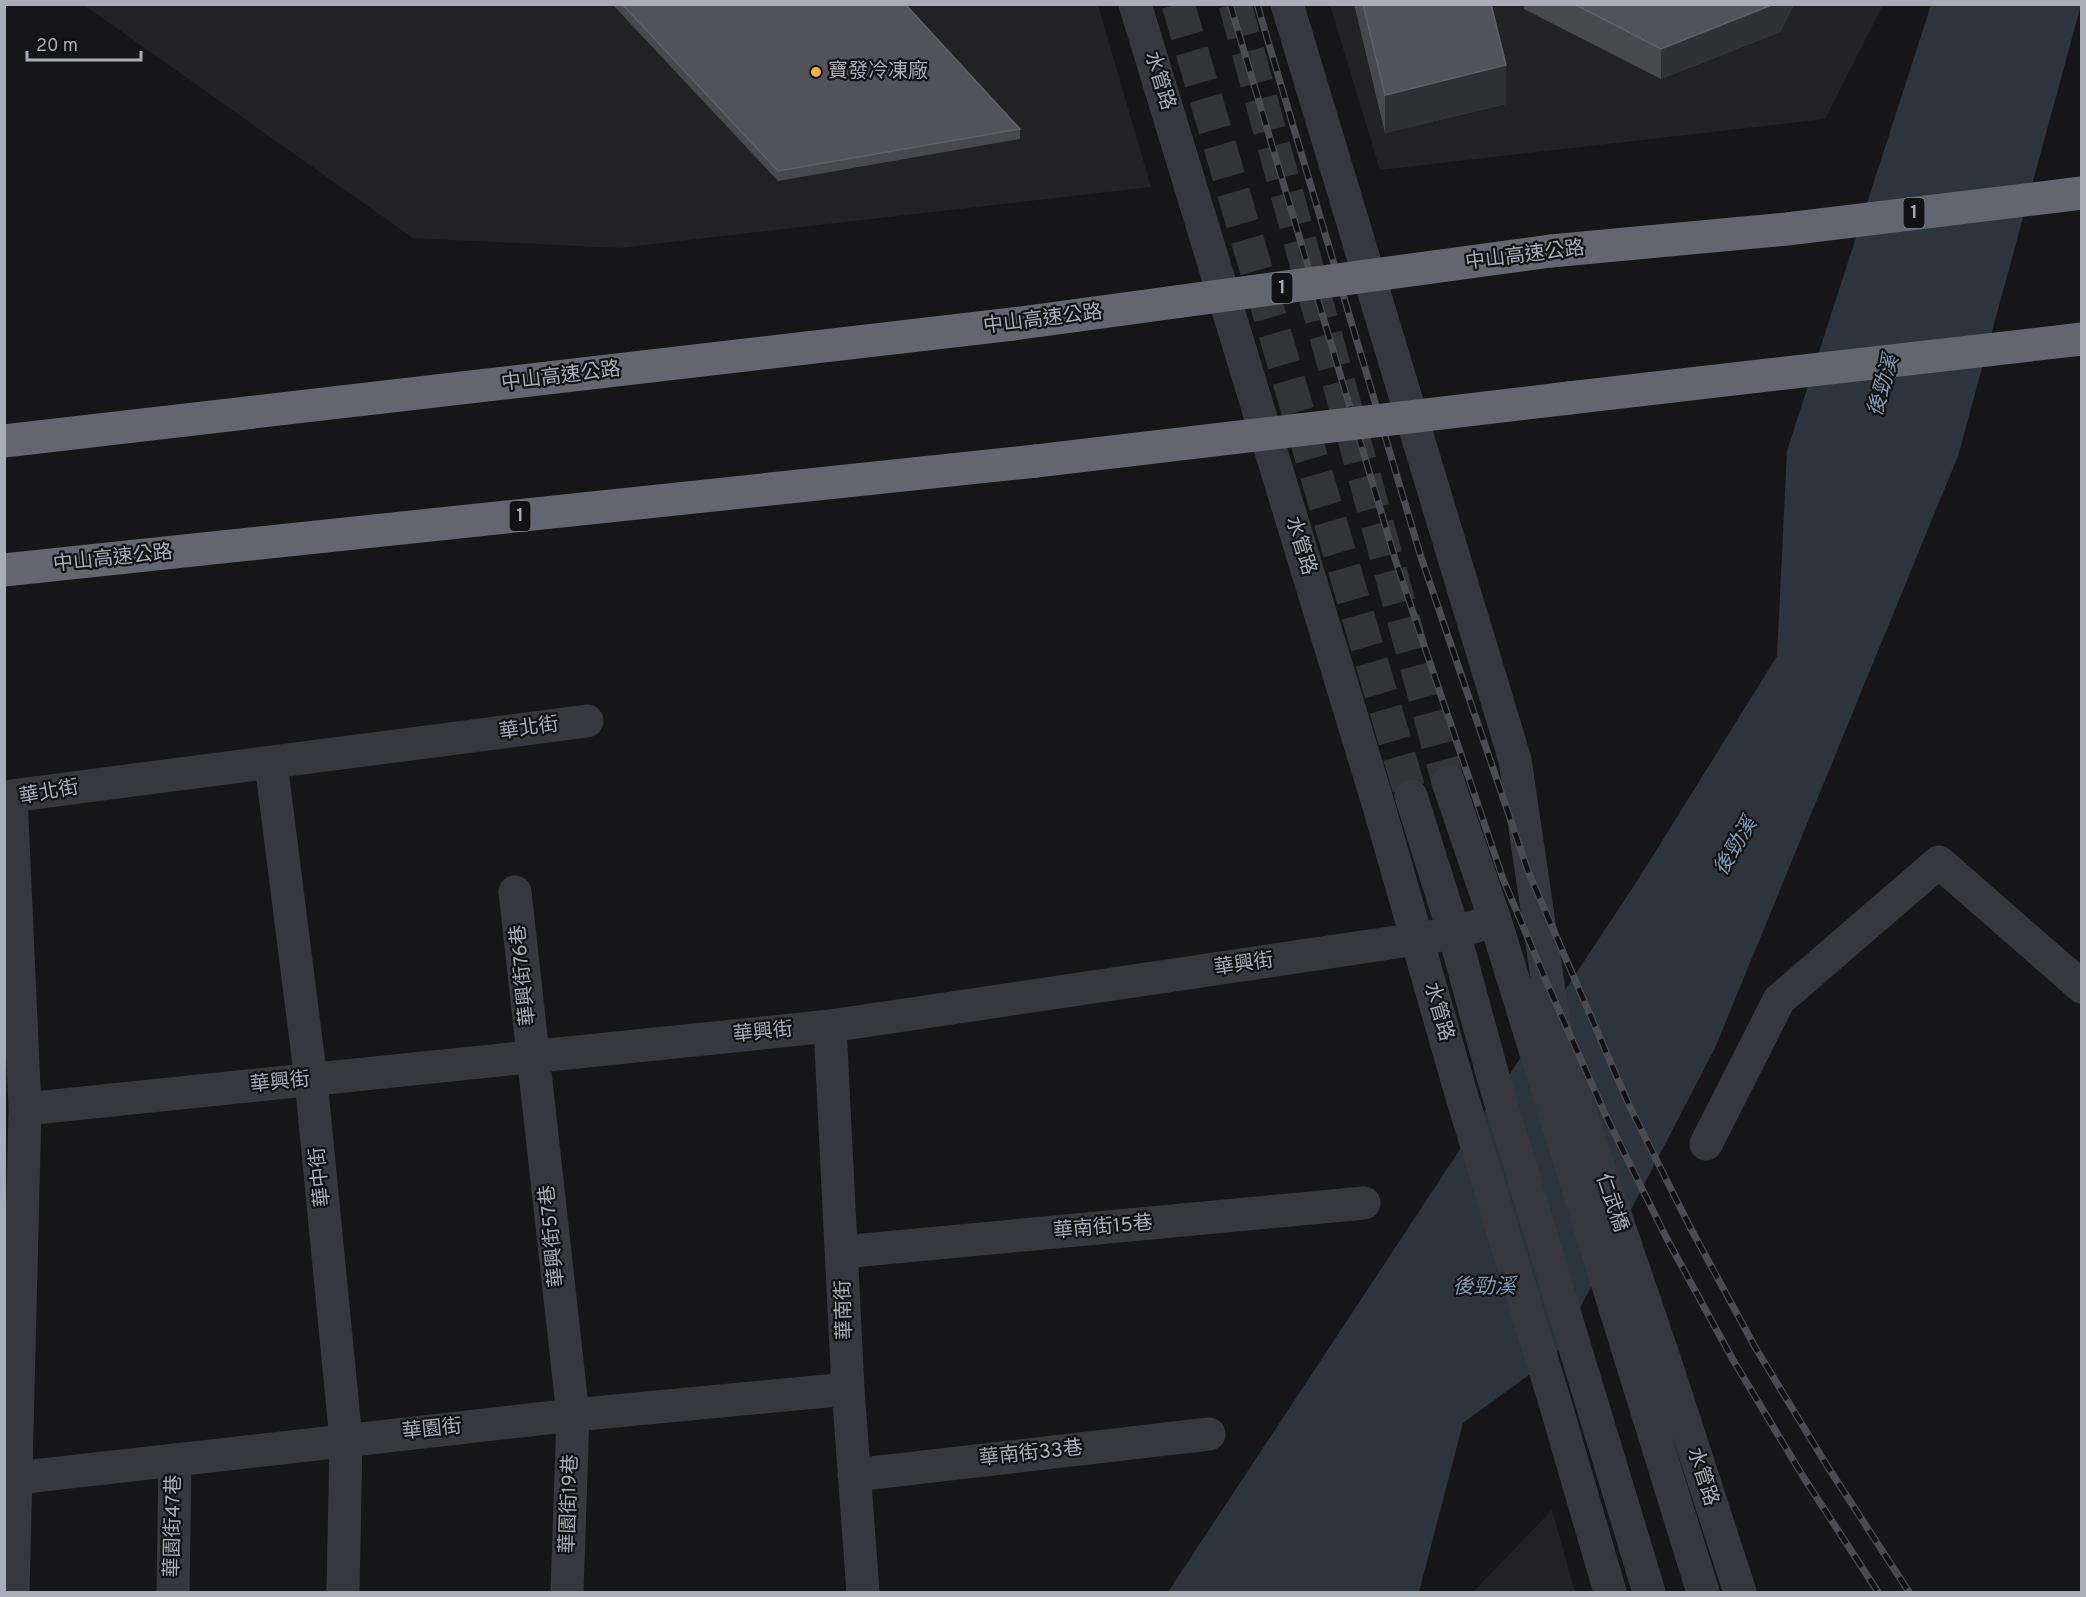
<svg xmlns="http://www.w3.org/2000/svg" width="2086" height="1597" viewBox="0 0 2086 1597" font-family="Overpass,'Noto Sans TC',sans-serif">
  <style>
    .built { fill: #222225 }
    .water { fill: #2c353c }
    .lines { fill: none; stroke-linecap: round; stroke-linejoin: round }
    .minor-tunnel { stroke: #333438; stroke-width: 33; stroke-dasharray: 33 16; stroke-linecap: butt }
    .minor { stroke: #37383d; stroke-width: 33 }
    .highway { stroke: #63666e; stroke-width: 33 }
    .rail-casing { stroke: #4a4c52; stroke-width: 7 }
    .rail { stroke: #111113; stroke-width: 4.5; stroke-dasharray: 14; stroke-linecap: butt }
    .highway-bridge { stroke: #63666e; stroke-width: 33 }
    .wall { fill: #47494d }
    .shaded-wall { fill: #2f3033 }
    .building { fill: #525359; stroke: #5f6168; stroke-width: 1.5 }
    .poi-dot { fill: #f2b134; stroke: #111113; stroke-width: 2 }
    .labels { text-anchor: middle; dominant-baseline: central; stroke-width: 4.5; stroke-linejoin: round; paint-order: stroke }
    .shield { fill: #111113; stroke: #7b7e86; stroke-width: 1.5 }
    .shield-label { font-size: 18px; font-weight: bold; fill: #a8adb8 }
    .poi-label { font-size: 20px; fill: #a8adb8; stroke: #111113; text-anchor: start }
    .street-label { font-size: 20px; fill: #a8adb8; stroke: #111113 }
    .water-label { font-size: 21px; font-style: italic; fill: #7f9bb3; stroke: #111113 }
  </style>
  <rect width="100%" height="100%" fill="#161618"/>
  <path class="built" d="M84 5H1098L1151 187 619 248 413 238Z
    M1330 5H1883L1825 119 1380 170Z
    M1552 1510 1575 1592H1473Z"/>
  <path class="water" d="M1931 5H2081L1958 456 1715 1048 1555 1356 1463 1423 1419 1592H1168L1641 875 1777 656 1787 451Z"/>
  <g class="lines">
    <path class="minor-tunnel" d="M1178 4 1411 796
      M1235 4 1448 782"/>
    <path class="minor" d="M1135 4 1378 803 1460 1090 1556 1406 1610 1592
      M1287 4 1515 760 1557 1045 1665 1361 1740 1592
      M271 763 311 1080 346 1440 343 1592
      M1448 782 1495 920 1703 1592
      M1411 796 1454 933 1494 1080 1649 1592
      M515 892 573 1415 567 1592
      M830 1026 848 1389 863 1592
      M25 1109 830 1026 1417 939 1454 933 1495 920
      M1706 1144 1779 1000 1939 862 2082 987
      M842 1252 1364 1203
      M854 1475 1209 1434
      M16 1478 573 1415 848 1389
      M13 1592 25 1109 11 796 587 721
      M173 1592 175 1460"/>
    <path class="highway" d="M1551 251 1787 229 2082 193
      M1569 398 2082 339
      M4 441 1013 324
      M4 570 1036 461"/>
    <defs>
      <path id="rail" d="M1230 4 1396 562 1503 879 1550 990 1606 1116 1667 1239 1733 1360 1804 1478 1878 1592
        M1257 4 1420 554 1528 871 1629 1105 1690 1227 1755 1347 1826 1464 1909 1592"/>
    </defs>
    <use href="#rail" class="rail-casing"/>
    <use href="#rail" class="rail"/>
    <path class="highway-bridge" d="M1013 324 1551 251
      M1036 461 1569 398"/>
  </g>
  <path class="wall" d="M612 4H905L1020 129V139L778 181Z
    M1354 4H1491L1506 104 1385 133Z
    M1524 4H1794L1780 32 1661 79 1524 9Z"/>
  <path class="shaded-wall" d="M1774 4H1794L1780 32 1661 79V49Z
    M1506 65V104L1385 133V95Z"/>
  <path class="building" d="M622 4H905L1020 129 778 171Z
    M1363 4H1491L1506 65 1385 95Z
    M1574 4H1774L1661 49Z"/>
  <circle class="poi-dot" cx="816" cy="72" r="6"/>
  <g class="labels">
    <g class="shield">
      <rect x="1903.5" y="198" width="21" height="30" rx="4.5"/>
      <rect x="1271.5" y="273" width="21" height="30" rx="4.5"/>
      <rect x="509.5" y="501" width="21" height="30" rx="4.5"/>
    </g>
    <g class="shield-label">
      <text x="1914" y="213">1</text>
      <text x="1282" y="288">1</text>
      <text x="520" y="516">1</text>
    </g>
    <g class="poi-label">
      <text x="828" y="72">寶發冷凍廠</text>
    </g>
    <g class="street-label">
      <text transform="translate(1159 81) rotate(73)">水管路</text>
      <text transform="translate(1525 256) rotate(-7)">中山高速公路</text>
      <text transform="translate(1043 320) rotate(-7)">中山高速公路</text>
      <text transform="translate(561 377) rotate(-7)">中山高速公路</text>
      <text transform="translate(1300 546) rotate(73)">水管路</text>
      <text transform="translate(113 559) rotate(-6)">中山高速公路</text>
      <text transform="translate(529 729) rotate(-8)">華北街</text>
      <text transform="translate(49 793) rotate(-10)">華北街</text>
      <text transform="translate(1244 965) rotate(-8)">華興街</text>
      <text transform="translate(524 975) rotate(-96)">華興街76巷</text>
      <text transform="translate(1438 1012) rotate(74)">水管路</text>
      <text transform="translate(763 1033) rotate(-6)">華興街</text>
      <text transform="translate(280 1083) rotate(-6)">華興街</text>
      <text transform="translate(321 1177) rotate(-96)">華中街</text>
      <text transform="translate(1611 1203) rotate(71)">仁武橋</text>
      <text transform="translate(1103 1228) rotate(-5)">華南街15巷</text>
      <text transform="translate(553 1236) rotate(-96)">華興街57巷</text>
      <text transform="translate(845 1310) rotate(-92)">華南街</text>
      <text transform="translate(432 1430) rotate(-6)">華園街</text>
      <text transform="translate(1031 1454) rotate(-6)">華南街33巷</text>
      <text transform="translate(1702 1477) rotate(72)">水管路</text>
      <text transform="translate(570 1504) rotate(-88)">華園街19巷</text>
      <text transform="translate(174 1526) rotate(-89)">華園街47巷</text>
    </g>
    <g class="water-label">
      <text transform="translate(1884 386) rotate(-74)">後勁溪</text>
      <text transform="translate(1736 847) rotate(-59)">後勁溪</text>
      <text x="1484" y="1287">後勁溪</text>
    </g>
  </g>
  <rect width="2086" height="1597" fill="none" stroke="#a8adb8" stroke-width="12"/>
  <path d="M27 51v9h114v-9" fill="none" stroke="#a8adb8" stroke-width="3"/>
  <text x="36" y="51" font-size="18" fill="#a8adb8" stroke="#111113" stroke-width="4.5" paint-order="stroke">20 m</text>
</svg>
